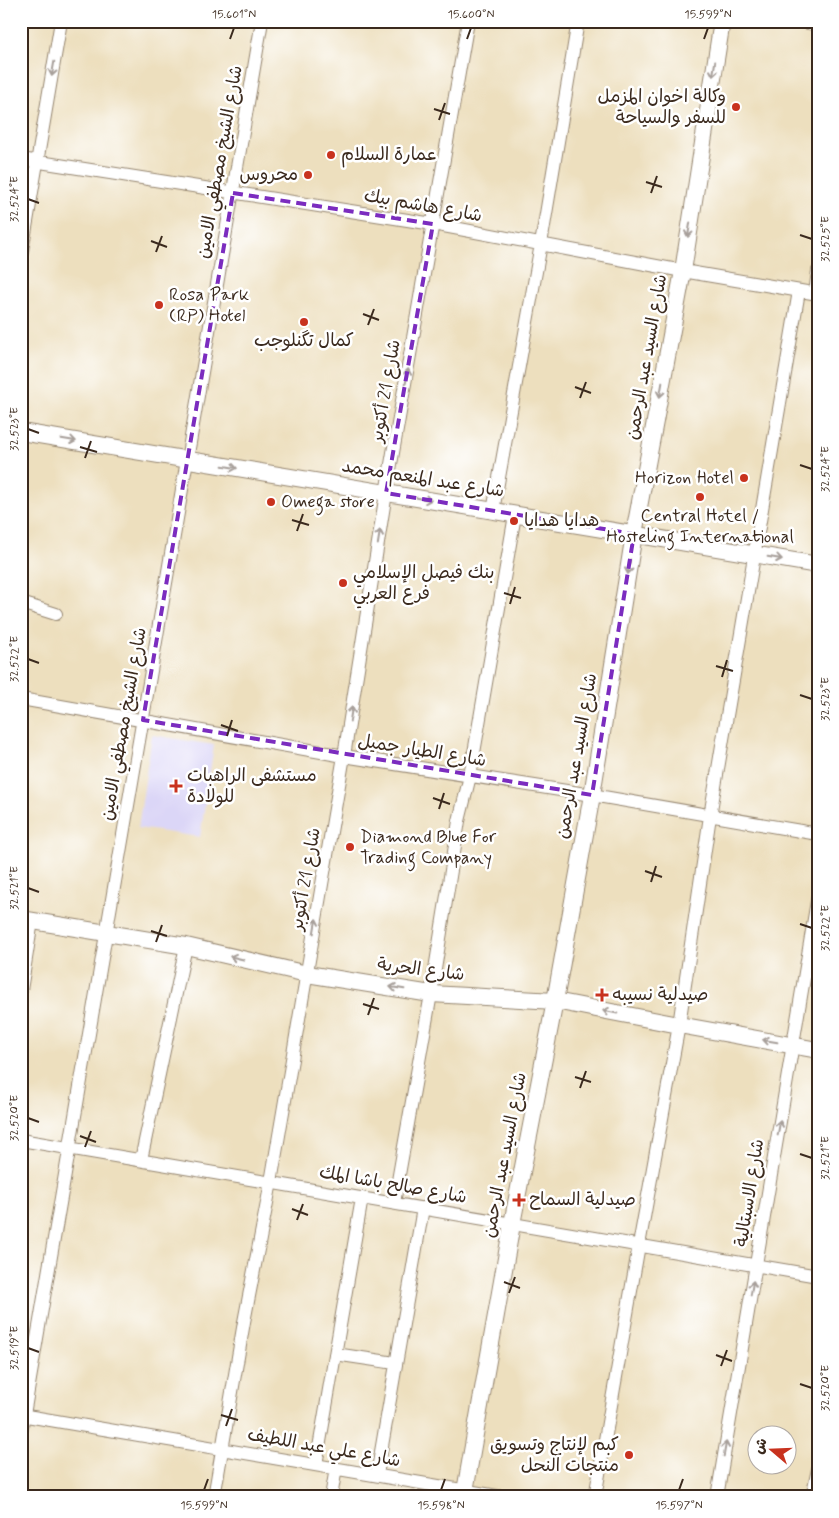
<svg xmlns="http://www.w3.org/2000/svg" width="839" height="1518" viewBox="0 0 839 1518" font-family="Mynerve,'Playpen Sans Arabic',sans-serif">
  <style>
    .built { fill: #dbd6f7 }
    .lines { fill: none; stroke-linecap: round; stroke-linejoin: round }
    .minor-casing { stroke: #94846e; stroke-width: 14 }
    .tertiary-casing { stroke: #94846e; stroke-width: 18 }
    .minor { stroke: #fff; stroke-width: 12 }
    .tertiary { stroke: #fff; stroke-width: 16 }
    .oneway { stroke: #a79f9a }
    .marked { fill: none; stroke: #7b2cbf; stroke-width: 4; stroke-dasharray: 10 6; stroke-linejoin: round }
    .ticks { fill: none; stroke: #3b2a1e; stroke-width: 2 }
    .poi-dot { fill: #c8321e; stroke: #fff; stroke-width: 2 }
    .labels { text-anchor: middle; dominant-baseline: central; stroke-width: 5; stroke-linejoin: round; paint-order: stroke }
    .poi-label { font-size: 18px; fill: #3b2a1e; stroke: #fff; text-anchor: start }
    .street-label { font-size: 18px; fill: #3b2a1e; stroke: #fff }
    .neatline { fill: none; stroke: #3b2a1e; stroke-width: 2 }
    .ticks-label { font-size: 12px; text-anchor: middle; fill: #3b2a1e }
  </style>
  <rect width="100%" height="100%" fill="#fff"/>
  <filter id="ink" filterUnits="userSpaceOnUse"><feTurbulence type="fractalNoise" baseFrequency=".02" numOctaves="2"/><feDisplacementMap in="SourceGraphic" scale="10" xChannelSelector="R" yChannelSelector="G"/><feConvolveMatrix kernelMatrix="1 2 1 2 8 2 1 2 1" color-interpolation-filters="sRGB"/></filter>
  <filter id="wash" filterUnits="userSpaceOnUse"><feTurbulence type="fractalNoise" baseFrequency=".0096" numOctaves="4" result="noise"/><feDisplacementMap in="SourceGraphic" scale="20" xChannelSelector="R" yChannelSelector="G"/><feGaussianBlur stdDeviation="1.12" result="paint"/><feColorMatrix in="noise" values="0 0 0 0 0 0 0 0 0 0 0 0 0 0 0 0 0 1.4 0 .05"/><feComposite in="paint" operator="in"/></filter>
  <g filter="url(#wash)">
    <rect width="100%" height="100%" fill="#eddfbe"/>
    <path class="built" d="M152 735 214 745 200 837 138 828Z"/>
  </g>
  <g filter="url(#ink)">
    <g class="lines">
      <defs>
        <path id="minor" d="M798 21 818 25
          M21 159 433 224 683 271 818 294
          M21 257 61 21
          M815 294 818 271
          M493 511 541 244 578 21
          M21 603 56 614
          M21 699 344 756 592 795 818 834
          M21 990 32 921
          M21 1140 818 1276
          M141 1160 186 946
          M394 1203 431 994 459 821 470 776 515 515
          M335 1354 395 1363
          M21 1415 503 1497
          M21 1432 262 21
          M316 1465 362 1198
          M377 1475 423 1208
          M214 1497 244 1322 271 1182 344 756 386 493 468 21
          M331 1497 336 1468
          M595 1497 639 1245 679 1025 710 816 799 291
          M717 1497 818 895
          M812 1497 818 1469"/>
        <path id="tertiary" d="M21 432 818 565
          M21 919 186 946 307 974 431 994 555 1001 679 1025 818 1050
          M464 1497 512 1224 555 1001 592 795 634 534 683 271 722 21"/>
      </defs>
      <use href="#minor" class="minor-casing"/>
      <use href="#tertiary" class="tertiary-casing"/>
      <use href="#minor" class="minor"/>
      <use href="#tertiary" class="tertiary"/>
    </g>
    <defs><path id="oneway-shaft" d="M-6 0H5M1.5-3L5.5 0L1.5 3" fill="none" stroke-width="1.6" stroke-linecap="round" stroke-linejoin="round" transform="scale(1.25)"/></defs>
    <g class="oneway">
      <use href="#oneway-shaft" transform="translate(53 69) rotate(100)"/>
      <use href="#oneway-shaft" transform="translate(714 69) rotate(99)"/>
      <use href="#oneway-shaft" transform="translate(689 230) rotate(99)"/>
      <use href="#oneway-shaft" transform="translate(407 376) rotate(-80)"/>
      <use href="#oneway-shaft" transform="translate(661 390) rotate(100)"/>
      <use href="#oneway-shaft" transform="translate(69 440) rotate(9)"/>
      <use href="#oneway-shaft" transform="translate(230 467) rotate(10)"/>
      <use href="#oneway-shaft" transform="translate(424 499) rotate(10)"/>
      <use href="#oneway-shaft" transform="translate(379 537) rotate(-81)"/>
      <use href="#oneway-shaft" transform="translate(775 558) rotate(9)"/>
      <use href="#oneway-shaft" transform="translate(629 567) rotate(99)"/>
      <use href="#oneway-shaft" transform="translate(351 714) rotate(-81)"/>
      <use href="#oneway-shaft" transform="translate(315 926) rotate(-80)"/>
      <use href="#oneway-shaft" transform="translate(237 958) rotate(-167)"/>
      <use href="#oneway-shaft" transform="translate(397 988) rotate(-171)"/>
      <use href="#oneway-shaft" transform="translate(610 1012) rotate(-169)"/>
      <use href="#oneway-shaft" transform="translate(770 1041) rotate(-170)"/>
      <use href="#oneway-shaft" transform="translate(779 1128) rotate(-80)"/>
      <use href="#oneway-shaft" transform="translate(752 1288) rotate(-80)"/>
      <use href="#oneway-shaft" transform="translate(725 1449) rotate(-80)"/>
    </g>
  </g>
  <path class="marked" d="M233 193 433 224 386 493 634 534 592 795 143 720Z"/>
  <path class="ticks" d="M230 39 234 28M467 39 471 28M704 39 708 28M434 109 450 114M439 120 445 103M646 182 662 187M651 193 657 176M28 199 39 203M800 235 812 239M151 241 167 247M156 252 162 236M363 314 379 320M368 325 374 309M575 387 591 393M580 398 586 382M28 429 39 433M80 447 97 452M85 458 91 441M800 465 812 469M292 520 309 525M297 531 303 514M504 593 521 598M510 604 515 587M28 659 39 663M716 666 733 671M722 677 727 660M800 695 812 699M221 725 238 731M227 736 232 720M433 798 450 804M439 809 444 793M645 871 662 877M651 882 656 866M28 888 39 892M800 924 812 928M151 931 167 936M156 942 162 925M363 1004 379 1009M368 1015 374 998M575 1077 591 1082M580 1088 586 1071M28 1118 39 1122M80 1136 96 1142M85 1147 91 1131M800 1154 812 1158M292 1209 308 1215M297 1220 303 1204M504 1282 520 1288M509 1293 515 1277M28 1348 39 1352M716 1355 732 1361M721 1366 727 1350M800 1384 812 1388M221 1415 238 1420M226 1426 232 1409M204 1490 208 1479M441 1490 445 1479M679 1490 683 1479"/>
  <g class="poi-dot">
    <circle cx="736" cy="107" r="5"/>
    <circle cx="331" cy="155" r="5"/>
    <circle cx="308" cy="175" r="5"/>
    <circle cx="159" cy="305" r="5"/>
    <circle cx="304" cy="322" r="5"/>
    <circle cx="744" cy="478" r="5"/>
    <circle cx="700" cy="497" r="5"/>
    <circle cx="271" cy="502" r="5"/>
    <circle cx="514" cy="521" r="5"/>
    <circle cx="343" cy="583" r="5"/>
    <path d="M173.5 778.5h5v5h5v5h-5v5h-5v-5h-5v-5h5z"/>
    <circle cx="350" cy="847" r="5"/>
    <path d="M599.5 987.5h5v5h5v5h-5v5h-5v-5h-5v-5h5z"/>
    <path d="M516.5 1192.5h5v5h5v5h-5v5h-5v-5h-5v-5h5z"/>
    <circle cx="629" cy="1455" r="5"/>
  </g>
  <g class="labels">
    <g class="poi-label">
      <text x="726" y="97" text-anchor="end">وكالة اخوان المزمل<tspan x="726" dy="21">للسفر والسياحة</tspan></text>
      <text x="341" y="155">عمارة السلام</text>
      <text x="298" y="175" text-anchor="end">محروس</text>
      <text x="169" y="295">Rosa Park<tspan x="169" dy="21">(RP) Hotel</tspan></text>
      <text x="304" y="341" text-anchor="middle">كمال تگنلوجب</text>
      <text x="734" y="478" text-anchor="end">Horizon Hotel</text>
      <text x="281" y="502">Omega store</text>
      <text x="700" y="516" text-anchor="middle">Central Hotel /<tspan x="700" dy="21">Hosteling International</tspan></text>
      <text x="524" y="521">هدايا هدايا</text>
      <text x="353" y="573">بنك فيصل الإسلامي<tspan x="353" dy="21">فرع العربي</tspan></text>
      <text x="187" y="776">مستشفى الراهبات<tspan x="187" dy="21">للولادة</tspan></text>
      <text x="360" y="837">Diamond Blue For<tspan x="360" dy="21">Trading Company</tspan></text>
      <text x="612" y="995">صيدلية نسيبه</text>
      <text x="529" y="1200">صيدلية السماح</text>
      <text x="619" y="1445" text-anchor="end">كبم لإنتاج وتسويق<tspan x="619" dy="21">منتجات النحل</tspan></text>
    </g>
    <g class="street-label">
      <text transform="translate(220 162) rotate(-80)">شارع الشيخ مصطفي الامين</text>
      <text transform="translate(423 206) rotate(10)">شارع هاشم بيك</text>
      <text transform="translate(647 357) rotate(-80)">شارع السيد عبد الرحمن</text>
      <text transform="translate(386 391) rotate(-80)">شارع 21 أكتوبر</text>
      <text transform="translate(423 479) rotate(9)">شارع عبد المنعم محمد</text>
      <text transform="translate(124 724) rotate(-80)">شارع الشيخ مصطفي الامين</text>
      <text transform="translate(422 751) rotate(9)">شارع الطيار جميل</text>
      <text transform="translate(577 756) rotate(-80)">شارع السيد عبد الرحمن</text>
      <text transform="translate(306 879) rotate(-80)">شارع 21 أكتوبر</text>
      <text transform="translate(421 970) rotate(7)">شارع الحرية</text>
      <text transform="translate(505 1155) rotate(-79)">شارع السيد عبد الرحمن</text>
      <text transform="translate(393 1185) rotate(10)">شارع صالح باشا المك</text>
      <text transform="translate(750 1193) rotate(-81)">شارع الاسبتالية</text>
      <text transform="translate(324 1448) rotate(10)">شارع علي عبد اللطيف</text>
    </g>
  </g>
  <rect width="839" height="1518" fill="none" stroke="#fff" stroke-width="55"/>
  <g transform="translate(772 1450) rotate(289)"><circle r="24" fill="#ffffff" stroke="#b1aaa5"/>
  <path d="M0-4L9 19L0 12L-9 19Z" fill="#c8321e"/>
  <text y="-8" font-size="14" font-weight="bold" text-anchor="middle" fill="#3b2a1e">ش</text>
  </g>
  <rect x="28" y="28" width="784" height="1462" class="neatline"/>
  <g class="ticks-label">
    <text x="234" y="18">15.601°N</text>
    <text x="471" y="18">15.600°N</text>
    <text x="708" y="18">15.599°N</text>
    <text transform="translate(14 199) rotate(-90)" y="4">32.524°E</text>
    <text transform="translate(825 239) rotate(-90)" y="4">32.525°E</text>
    <text transform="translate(14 429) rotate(-90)" y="4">32.523°E</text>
    <text transform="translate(825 469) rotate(-90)" y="4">32.524°E</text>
    <text transform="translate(14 659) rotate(-90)" y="4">32.522°E</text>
    <text transform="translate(825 699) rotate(-90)" y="4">32.523°E</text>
    <text transform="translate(14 888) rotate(-90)" y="4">32.521°E</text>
    <text transform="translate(825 928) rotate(-90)" y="4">32.522°E</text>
    <text transform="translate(14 1118) rotate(-90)" y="4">32.520°E</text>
    <text transform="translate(825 1158) rotate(-90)" y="4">32.521°E</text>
    <text transform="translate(14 1348) rotate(-90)" y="4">32.519°E</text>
    <text transform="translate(825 1388) rotate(-90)" y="4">32.520°E</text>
    <text x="204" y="1509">15.599°N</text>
    <text x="441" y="1509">15.598°N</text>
    <text x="679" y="1509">15.597°N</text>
  </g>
</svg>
